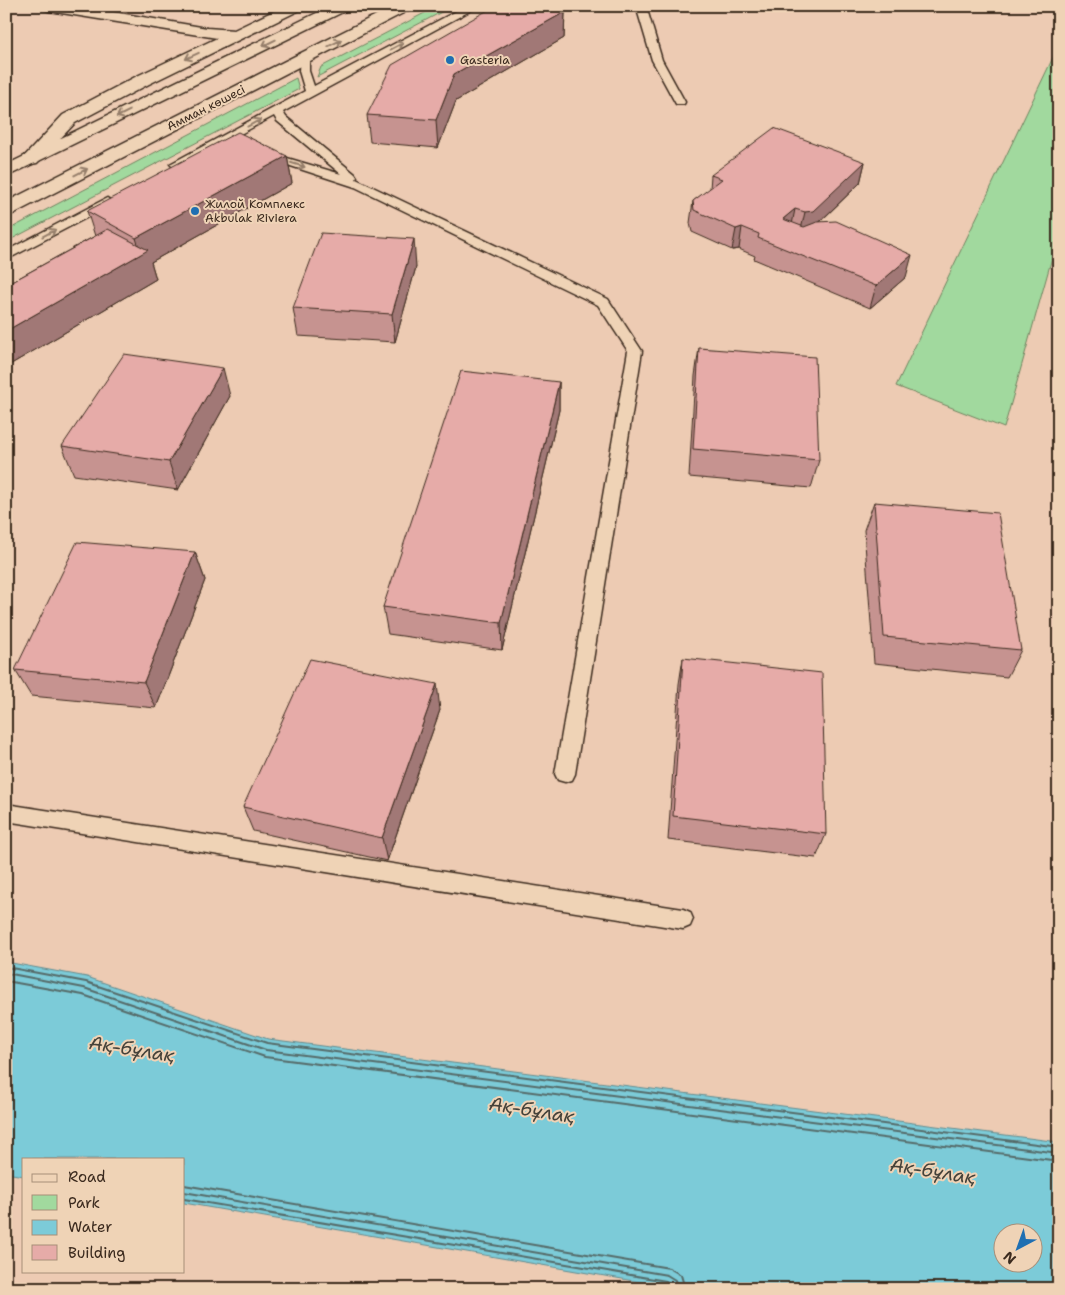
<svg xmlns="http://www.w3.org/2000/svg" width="1065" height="1295" viewBox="0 0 1065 1295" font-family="'Shantell Sans',sans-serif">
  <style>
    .green { fill: #a1d99e; stroke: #6e825e }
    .water { fill: #7ccbd8; stroke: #628b8e; fill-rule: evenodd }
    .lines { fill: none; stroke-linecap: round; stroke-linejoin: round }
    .shore { stroke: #556a68; stroke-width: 2 }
    .lane-casing { stroke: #3b2a1e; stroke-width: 3 }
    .street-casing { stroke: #3b2a1e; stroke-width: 3 }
    .secondary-casing { stroke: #3b2a1e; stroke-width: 3 }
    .lane { fill: #efd3b6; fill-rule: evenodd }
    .street { fill: #efd3b6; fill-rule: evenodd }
    .secondary { fill: #efd3b6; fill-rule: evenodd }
    .wall { fill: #c69390; stroke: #3b2a1e }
    .shaded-wall { fill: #a17876; stroke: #3b2a1e }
    .building { fill: #e6aba8; stroke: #3b2a1e }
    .oneway { stroke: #957e6a }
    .poi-dot { fill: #1f6fb2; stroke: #efd3b6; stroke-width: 2 }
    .labels { text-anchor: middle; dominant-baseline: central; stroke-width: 4; stroke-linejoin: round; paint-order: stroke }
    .far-poi-label { font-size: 12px; fill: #3b2a1e; stroke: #efd3b6; text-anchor: start }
    .far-street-label { font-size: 12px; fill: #3b2a1e; stroke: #efd3b6 }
    .near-water-label { font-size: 19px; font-style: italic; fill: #45423a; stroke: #efd3b6 }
  </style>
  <rect width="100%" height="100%" fill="#edcbb3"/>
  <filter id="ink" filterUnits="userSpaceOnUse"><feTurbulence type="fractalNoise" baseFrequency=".02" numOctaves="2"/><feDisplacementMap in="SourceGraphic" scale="10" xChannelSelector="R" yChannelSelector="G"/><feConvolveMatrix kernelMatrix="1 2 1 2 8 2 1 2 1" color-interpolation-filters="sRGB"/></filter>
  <g filter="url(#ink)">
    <path class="green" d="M438 6H453L317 77 321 67Z
      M1059 45V233L1004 428 896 386Z
      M296 78 299 89 6 242V231Z"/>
    <path class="water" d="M6 962 87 977 268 1039 1059 1142V1289H680L184 1203V1159H24V1176L6 1173ZM1002 1232H1032V1262H1002Z"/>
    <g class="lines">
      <path class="shore" d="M6 967 86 982 267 1043 1059 1147
        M6 973 84 988 266 1050 1059 1153
        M6 981 83 995 265 1057 1059 1161
        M184 1185 669 1268 681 1275 685 1289
        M184 1192 667 1275 675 1280 677 1289
        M184 1199 666 1281 670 1284 671 1289"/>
      <defs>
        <path id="lane" d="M466 6H479L283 112 286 117 355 174 357 177 356 179 608 299 642 351 575 774 572 780 565 782 558 780 555 774 628 351 598 305 355 187 263 157 261 155 267 152 341 174 277 121 274 116 180 166H172L170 164 305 91 299 71 300 57 304 56 309 59V71L314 86Z
          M636 6H646L662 60 685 102 684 104H676L652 60Z
          M107 198 113 202 111 205 6 260V251Z
          M6 804 683 909 690 912 693 919 690 926 683 929 6 821Z"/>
        <path id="street" d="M41 6H78L207 28 234 30 284 6H305L302 9 149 84 75 123 37 163 31 164 25 163 22 159 63 115 137 76 217 38 49 11 44 9Z"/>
        <path id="secondary" d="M331 6H352L349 9 6 177V165Z
          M394 6H414L411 9 13 214 6 216V202Z"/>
      </defs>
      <use href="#lane" class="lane-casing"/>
      <use href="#street" class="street-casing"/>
      <use href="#secondary" class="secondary-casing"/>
      <use href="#lane" class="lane"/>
      <use href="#street" class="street"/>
      <use href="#secondary" class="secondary"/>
    </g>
    <path class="wall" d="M565 12 564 38 456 101 438 148 370 142 367 115Z
      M287 156 292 183 151 262 156 279 6 367V285L95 236 87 211Z
      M865 162 860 183 820 222 906 277 870 308 754 259 755 256 739 249 732 250 692 232 690 223 693 201 710 189 711 175Z
      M416 267 395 342 298 336 293 308Z
      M699 348 819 460 811 488 689 477 695 376Z
      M559 382V410L502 650 388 634 383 607Z
      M230 396 178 490 74 475 62 446Z
      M874 502 1021 650 1007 677 874 663 864 530Z
      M195 552 205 580 156 708 31 696 15 670Z
      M683 658 826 834 816 858 668 840 679 684Z
      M440 710 387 861 253 831 243 807Z"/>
    <path class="shaded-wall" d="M565 12 564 38 456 101 438 148 436 120 454 74Z
      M287 156 292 183 151 262 156 279 6 367V331L141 254 136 238Z
      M865 162 860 183 808 233 800 234 805 212Z
      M795 209 791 230 783 219Z
      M742 227 739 249 732 250 736 229Z
      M414 239 416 267 395 342 392 314Z
      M912 255 906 277 870 308 876 286Z
      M223 368 230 396 178 490 169 462Z
      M559 382V410L502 650 501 623Z
      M195 552 205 580 156 708 144 682Z
      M437 684 440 710 387 861 382 838Z"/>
    <path class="building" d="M495 6H546L565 12 454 74 436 120 367 115 392 65Z
      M774 128 865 162 813 211 805 212 795 209 783 219 804 227 817 222 836 221 912 255 876 286 758 238 759 234 742 227 736 229 694 210 693 201 722 179 711 175Z
      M238 132 287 156 136 238 87 211Z
      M108 229 148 250 6 331V285Z
      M321 233 414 239 392 314 293 308Z
      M699 348 815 357 819 460 693 449Z
      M124 354 223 368 169 462 62 446Z
      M461 371 559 382 501 623 383 607Z
      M874 502 998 513 1021 650 884 637Z
      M77 542 195 552 144 682 15 670Z
      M683 658 822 673 826 834 673 816Z
      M310 659 437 684 382 838 243 807Z"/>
    <defs><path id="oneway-shaft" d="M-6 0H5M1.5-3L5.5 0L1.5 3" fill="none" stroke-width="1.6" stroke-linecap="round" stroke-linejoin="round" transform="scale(1.25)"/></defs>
    <g class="oneway">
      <use href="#oneway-shaft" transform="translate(269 43) rotate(154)"/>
      <use href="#oneway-shaft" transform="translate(335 43) rotate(-27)"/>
      <use href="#oneway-shaft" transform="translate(397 46) rotate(-28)"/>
      <use href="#oneway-shaft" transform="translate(192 56) rotate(155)"/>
      <use href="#oneway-shaft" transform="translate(123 114) rotate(154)"/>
      <use href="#oneway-shaft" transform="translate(254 123) rotate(-28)"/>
      <use href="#oneway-shaft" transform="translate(298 165) rotate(17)"/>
      <use href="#oneway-shaft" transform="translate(81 172) rotate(-27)"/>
      <use href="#oneway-shaft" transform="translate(49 233) rotate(-28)"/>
    </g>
  </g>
  <g class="poi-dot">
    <circle cx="450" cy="60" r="5"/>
    <circle cx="195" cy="211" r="5"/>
  </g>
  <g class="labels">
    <g class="far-poi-label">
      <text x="460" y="60">Gasteria</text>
      <text x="205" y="204">Жилой Комплекс<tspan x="205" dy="14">Akbulak Riviera</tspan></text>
    </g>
    <g class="far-street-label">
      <text transform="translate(206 108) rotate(-27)">Амман көшесі</text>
    </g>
    <g class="near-water-label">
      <text transform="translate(132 1049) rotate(9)">Ақ-бұлақ</text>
      <text transform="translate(532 1110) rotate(9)">Ақ-бұлақ</text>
      <text transform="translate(933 1171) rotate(9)">Ақ-бұлақ</text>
    </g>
  </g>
  <rect width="1065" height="1295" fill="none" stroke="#efd3b6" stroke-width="25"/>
  <rect x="12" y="12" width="1040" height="1270" fill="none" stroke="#3b2a1e" stroke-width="2" filter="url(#ink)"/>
  <rect x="22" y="1158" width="162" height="115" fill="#efd3b6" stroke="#a78f79"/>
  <rect x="32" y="1174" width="25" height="8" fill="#efd3b6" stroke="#a78f79"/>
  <text x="68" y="1182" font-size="15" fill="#3b2a1e">Road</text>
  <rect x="32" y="1195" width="25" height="15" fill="#a1d99e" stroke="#a78f79"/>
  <text x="68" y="1208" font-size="15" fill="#3b2a1e">Park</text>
  <rect x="32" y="1220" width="25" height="15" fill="#7ccbd8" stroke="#a78f79"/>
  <text x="68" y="1232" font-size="15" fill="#3b2a1e">Water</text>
  <rect x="32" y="1245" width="25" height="15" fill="#e6aba8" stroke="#a78f79"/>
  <text x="68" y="1258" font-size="15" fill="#3b2a1e">Building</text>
  <g transform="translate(1018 1248) rotate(221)"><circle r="24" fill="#efd3b6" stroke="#a78f79"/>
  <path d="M0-4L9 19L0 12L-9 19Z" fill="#1f6fb2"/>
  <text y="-8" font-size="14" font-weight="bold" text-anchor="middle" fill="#3b2a1e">N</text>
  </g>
</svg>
